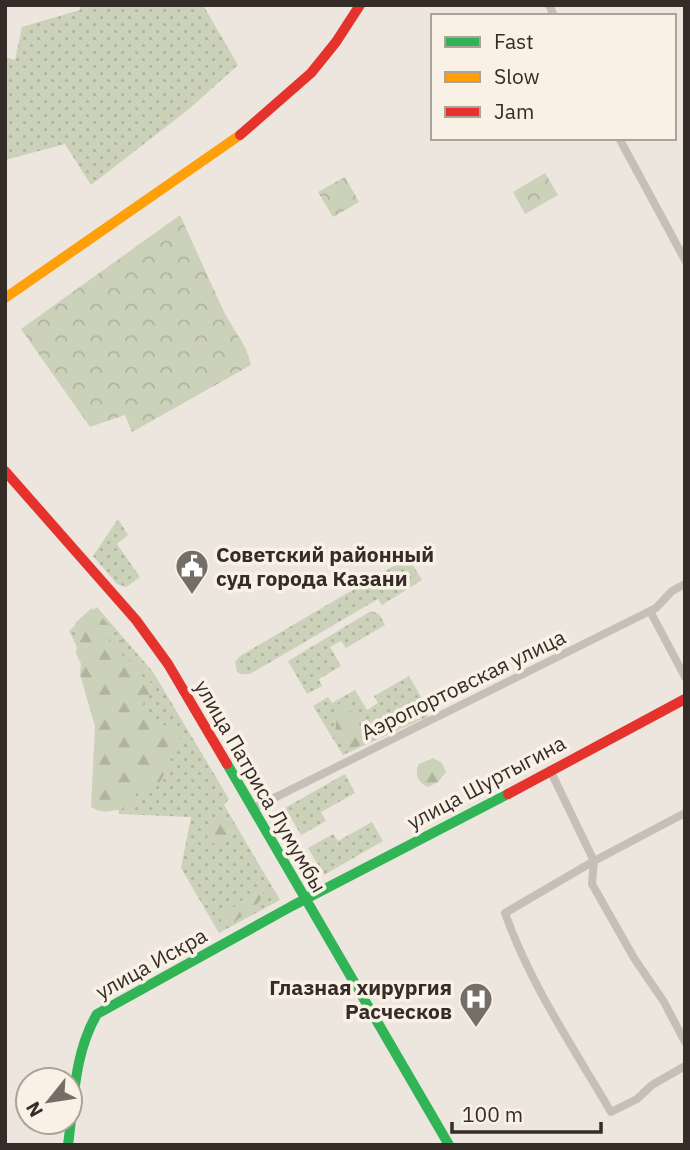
<svg xmlns="http://www.w3.org/2000/svg" width="690" height="1150" viewBox="0 0 690 1150" font-family="'IBM Plex Sans',sans-serif">
  <style>
    .grass { fill: url(#grass-dots) }
    .forest { fill: url(#forest-firs) }
    .park { fill: url(#park-crowns) }
    .lines { fill: none; stroke-linecap: round; stroke-linejoin: round }
    .street { stroke: #c5bfb8; stroke-width: 8 }
    .fast { stroke: #30b455; stroke-width: 10 }
    .slow { stroke: #ff9f0a; stroke-width: 10 }
    .jam { stroke: #e5322d; stroke-width: 10 }
    .labels { text-anchor: middle; dominant-baseline: central; stroke-width: 7; stroke-linejoin: round; paint-order: stroke }
    .poi-label { font-size: 21px; font-weight: bold; fill: #352c27; stroke: #f9f1e6; text-anchor: start }
    .street-label { font-size: 21px; fill: #352c27; stroke: #f9f1e6 }
  </style>
  <defs>
    <pattern id="grass-dots" width="8" height="8" patternUnits="userSpaceOnUse" patternTransform="scale(1.75)"><rect width="8" height="8" fill="#ccd1b9"/><path d="M2 2h.1M6 6h.1" fill="none" stroke="#b0b49f" stroke-width="1.8" stroke-linecap="round"/></pattern>
    <pattern id="forest-firs" width="22" height="20" patternUnits="userSpaceOnUse" patternTransform="scale(1.75)"><rect width="22" height="20" fill="#ccd1b9"/><path d="M5 1l3.5 6h-7zM16 11l3.5 6h-7z" fill="#b0b49f"/></pattern>
    <pattern id="park-crowns" width="20" height="18" patternUnits="userSpaceOnUse" patternTransform="scale(1.75)"><rect width="20" height="18" fill="#ccd1b9"/><path d="M2 6a3 3 0 1 1 6 0M12 15a3 3 0 1 1 6 0" fill="none" stroke="#b0b49f"/></pattern>
  </defs>
  <rect width="100%" height="100%" fill="#ece6df"/>
  <path class="grass" d="M80 5H203L238 65 189 109 91 185 65 144 5 160V57L15 60 22 27 80 10Z
    M118 519 128 535 117 544 140 577 126 587 117 584 93 556Z
    M404 560 411 562 422 580 382 605 378 599 250 674H241L237 672 235 662 240 656Z
    M97 607 153 672 229 799 224 805 280 900 219 933 181 868 191 817 119 814 102 696 69 631Z
    M371 611 379 614 385 625 346 648 341 641 330 647 341 666 319 679 322 686 307 694 288 661Z
    M409 676 429 711 427 717 343 755 313 706 328 697 332 703 355 690 367 710 378 703 374 696Z
    M345 774 355 793 321 812 326 821 301 835 285 808Z
    M372 822 383 841 324 875 308 848 333 834 338 841Z"/>
  <path class="forest" d="M92 608 114 630 108 638 110 643 120 640 126 645 121 659 125 662 133 660 141 668 136 681 141 684 150 682 154 685C153 696 142 698 141 712L145 717 178 731 180 742 178 749C166 759 168 773 158 784 153 789 143 788 137 790L133 806C119 809 104 816 91 807L95 726 80 675 81 664 76 653 77 643 74 627 76 622Z
    M341 702 348 706 367 739V743L345 751 335 735 338 705Z
    M433 758 442 763 446 772 438 782 428 787C418 783 414 773 419 764Z
    M224 817 229 818 235 832C224 842 212 853 206 832L215 821Z
    M264 884C267 904 241 916 228 926L221 921 223 912C240 909 247 890 264 884Z"/>
  <path class="park" d="M545 173 558 195 525 214 513 192Z
    M345 177 359 202 333 217 318 192Z
    M180 215 225 314 246 349 251 365 132 432 125 415 90 427 21 329Z"/>
  <g class="lines">
    <path class="street" d="M549 5 554 16
      M619 138 685 260
      M650 611 685 677
      M550 770 594 861 592 884 634 958 664 1002 685 1042
      M252 809 656 608 672 591 685 584
      M685 813 594 861 505 913C530 984 573 1047 611 1112L637 1099 652 1085 685 1066"/>
    <path class="fast" d="M227 764 449 1145
      M68 1145C74 1101 74 1053 97 1014L292 906 508 794"/>
    <path class="slow" d="M5 298 240 135"/>
    <path class="jam" d="M240 135 311 73 336 42 360 5
      M5 471 136 620 168 664 227 764
      M508 794 685 699"/>
  </g>
  <defs>
    <symbol id="civic-pin" viewBox="-11 -11 22 30"><path d="M0 17L-7.5 6A9.5 9.5 0 1 1 7.5 6Z" fill="#756d67" stroke="#f9f1e6"/><path d="M-.6-6.5H3V-4.5H.6V-3L4-1V1h2V6H-6V1h2V-1L-.6-3ZM-1.2 2.5V6h2.4V2.5Z" fill="#fff"/></symbol>
    <symbol id="hospital-pin" viewBox="-11 -11 22 30"><path d="M0 17L-7.5 6A9.5 9.5 0 1 1 7.5 6Z" fill="#756d67" stroke="#f9f1e6"/><path d="M-5-5h3v3.5h4V-5h3V5h-3V1.5h-4V5h-3Z" fill="#fff"/></symbol>
  </defs>
  <g fill-rule="evenodd">
    <use href="#civic-pin" x="173" y="547" width="38" height="52"/>
    <use href="#hospital-pin" x="457" y="980" width="38" height="52"/>
  </g>
  <g class="labels">
    <g class="poi-label">
      <text x="216" y="554">Советский районный<tspan x="216" dy="24">суд города Казани</tspan></text>
      <text x="452" y="987" text-anchor="end">Глазная хирургия<tspan x="452" dy="24">Расческов</tspan></text>
    </g>
    <g class="street-label">
      <text transform="translate(463 684) rotate(-26)">Аэропортовская улица</text>
      <text transform="translate(486 782) rotate(-28)">улица Шуртыгина</text>
      <text transform="translate(261 786) rotate(60)">улица Патриса Лумумбы</text>
      <text transform="translate(151 963) rotate(-29)">улица Искра</text>
    </g>
  </g>
  <rect width="690" height="1150" fill="none" stroke="#352c27" stroke-width="14"/>
  <rect x="431" y="14" width="245" height="126" fill="#f9f1e6" stroke="#aba29a" stroke-width="2"/>
  <rect x="445" y="37" width="35" height="10" fill="#30b455" stroke="#aba29a" stroke-width="2"/>
  <text x="494" y="49" font-size="21" fill="#352c27">Fast</text>
  <rect x="445" y="72" width="35" height="10" fill="#ff9f0a" stroke="#aba29a" stroke-width="2"/>
  <text x="494" y="84" font-size="21" fill="#352c27">Slow</text>
  <rect x="445" y="107" width="35" height="10" fill="#e5322d" stroke="#aba29a" stroke-width="2"/>
  <text x="494" y="119" font-size="21" fill="#352c27">Jam</text>
  <g transform="translate(49 1101) rotate(240)"><circle r="33" fill="#f9f1e6" stroke="#aba29a" stroke-width="2"/>
  <path d="M0-5L12 26L0 18L-12 26Z" fill="#756d67"/>
  <text y="-10" font-size="19" font-weight="bold" text-anchor="middle" fill="#352c27">N</text>
  </g>
  <path d="M452 1122v10h149v-10" fill="none" stroke="#352c27" stroke-width="3.5"/>
  <text x="462" y="1122" font-size="21" fill="#352c27" stroke="#f9f1e6" stroke-width="5" paint-order="stroke">100 m</text>
</svg>
